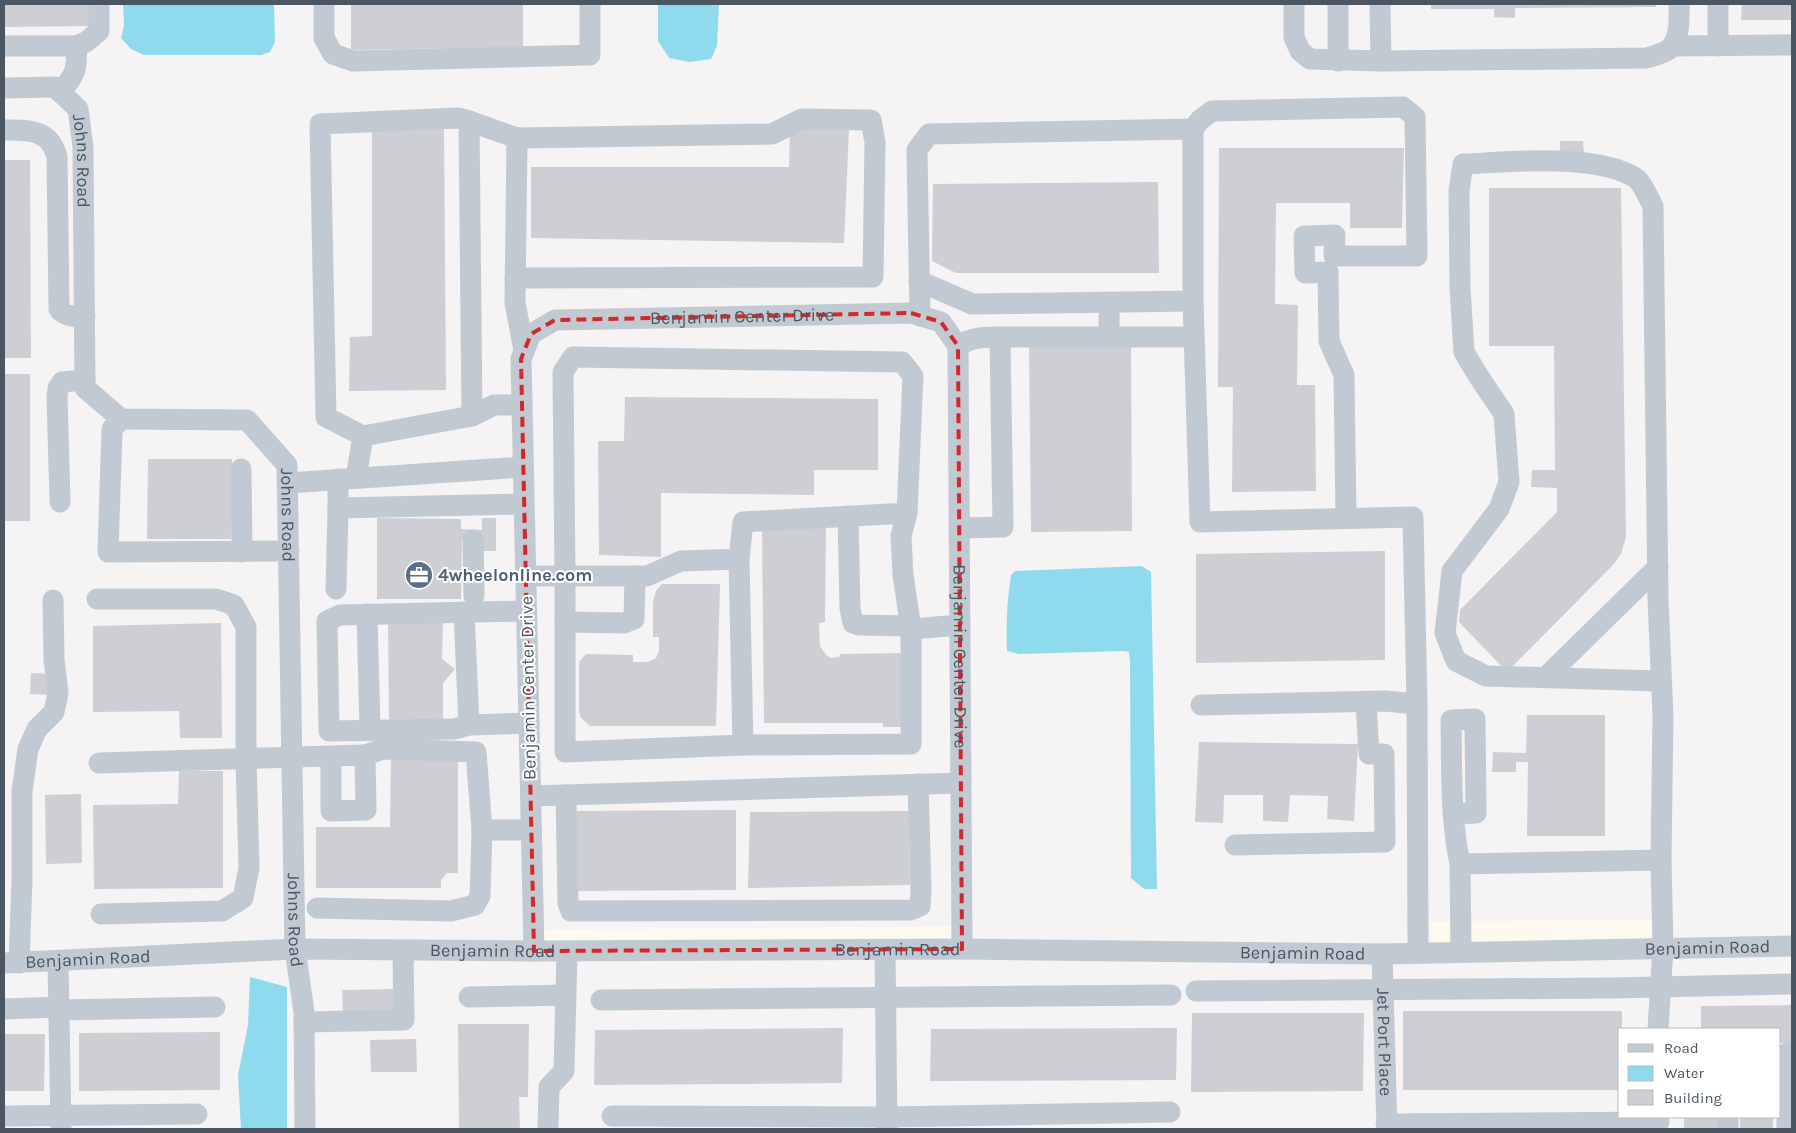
<svg xmlns="http://www.w3.org/2000/svg" width="1796" height="1133" viewBox="0 0 1796 1133" font-family="Karla,sans-serif">
  <style>
    .commercial { fill: #fdf9ef }
    .water { fill: #90daee }
    .building { fill: #cdcfd5 }
    .lines { fill: none; stroke-linecap: round; stroke-linejoin: round }
    .minor { stroke: #c1cad2; stroke-width: 21 }
    .marked { fill: none; stroke: #d62828; stroke-width: 4; stroke-dasharray: 10 6; stroke-linejoin: round }
    .labels { text-anchor: middle; dominant-baseline: central; stroke-width: 4; stroke-linejoin: round; paint-order: stroke }
    .street-label { font-size: 18px; fill: #4a5661; stroke: #fff }
    .service-label { font-size: 18px; font-weight: bold; fill: #4e5e75; stroke: #fff; text-anchor: start }
  </style>
  <rect width="100%" height="100%" fill="#f5f3f3"/>
  <path class="commercial" d="M1663 919V941L1431 946 1430 922Z
    M953 926 954 942 542 943V930Z"/>
  <path class="water" d="M123 4H274L275 42 270 52 261 55H144L131 49 121 38 124 26Z
    M658 4H719L717 46 711 59 690 62 669 58 658 41Z
    M1142 566 1151 572 1157 889H1144L1131 878 1130 662 1129 652 1123 651 1019 654 1007 651C1006 626 1007 600 1011 575L1015 571Z
    M250 977 287 987V1129H241L238 1075 248 1025Z"/>
  <path class="building" d="M4 4H93V26L4 27Z
    M351 4H523V47L351 50Z
    M1431 4H1656V7L1515 8V18L1494 17V9H1431Z
    M1742 4H1792V20H1741Z
    M372 126 444 127 446 390 349 391 350 337 372 336Z
    M790 128 849 130 844 243 531 238V167H789Z
    M1560 141H1583L1584 153H1560Z
    M1219 148H1404L1402 228H1350V203H1276L1275 304 1298 305 1297 385H1315L1316 491 1232 492 1233 387H1218Z
    M4 160H30L31 358H4Z
    M1158 182 1159 273H956L932 261 933 184Z
    M1489 188H1621L1626 537 1621 554 1613 565 1507 672 1459 622 1460 610 1557 512V488L1531 487 1532 470H1555L1554 346H1489Z
    M1131 345 1132 531 1031 532 1029 346Z
    M4 374H30V521H4Z
    M625 397 878 399V470H814V495L661 493V557L599 555 598 441H624Z
    M148 459H232L231 539H147Z
    M377 518 461 519V529L482 530V518H496V551H480V540H462L461 599H377Z
    M826 526 825 622 819 623 820 646 826 655 831 658 839 657 840 654 904 653V727H883V723H764L762 527Z
    M1385 551V660L1196 663V554Z
    M662 584H720L716 726H590L581 718 579 713V662L586 654 633 655V662H648L656 658 659 651V637H653V601L656 591Z
    M388 620H443L442 659 455 669 443 683V722H389Z
    M221 623 222 738H180L179 711 93 712V626Z
    M31 673 52 674 51 695 30 694Z
    M1527 715H1605V836H1527L1528 762H1516V772H1492L1493 752 1526 753Z
    M1199 742 1358 744 1354 821 1327 819 1328 796 1290 795 1288 822 1263 821V795H1224L1223 823 1195 822Z
    M391 756H458V873H447L441 880V888H316V827H390Z
    M179 771H223V888L94 889 93 805 178 804Z
    M81 794 82 863 46 864 45 795Z
    M736 810V890L577 891V811Z
    M909 811 910 885 748 888 750 812Z
    M396 989V1010L343 1011 342 990Z
    M1792 1005V1043H1780V1029H1701V1006Z
    M1403 1011H1622V1029H1620V1090H1403Z
    M1192 1013H1364L1363 1091 1191 1092Z
    M458 1024H529L528 1097H519L520 1129H459Z
    M843 1028 842 1083 594 1085 595 1030Z
    M1177 1028 1176 1080 930 1081 931 1029Z
    M220 1032V1090L79 1091V1033Z
    M4 1034H45L44 1091H4Z
    M416 1039 417 1072H371L370 1040Z
    M1684 1117H1718V1129H1684Z
    M1740 1117H1773V1129H1740Z"/>
  <g class="lines">
    <g class="minor">
      <path d="M324 4V38L333 54 353 61 590 55V4"/>
      <path d="M1294 4V37L1300 51 1310 59 1381 61 1646 58C1653 56 1662 54 1668 50 1681 40 1679 17 1679 4"/>
      <path d="M1338 4V61"/>
      <path d="M1380 4 1381 61"/>
      <path d="M1718 4V46"/>
      <path d="M4 46H76L86 42 99 31V4"/>
      <path d="M1673 46 1792 45"/>
      <path id="s1" d="M4 88 55 87 78 109 83 147 85 388 121 419 247 420 287 465 295 949 304 1012 305 1129"/>
      <path d="M60 92C75 76 78 69 76 46"/>
      <path d="M469 121 517 138 515 303 524 350"/>
      <path d="M1193 129 1200 120 1212 111 1403 107 1415 117 1417 256H1334L1335 235 1304 236 1305 273 1328 272 1329 341 1344 375 1346 517"/>
      <path d="M4 130C29 130 50 129 57 157L59 309C64 317 76 316 85 317"/>
      <path d="M515 278 873 277 875 142 871 120 802 119 772 134 517 138"/>
      <path d="M919 281 972 304 1193 301V129L929 134 917 150 920 316"/>
      <path d="M1193 301 1200 522 1413 517 1417 704 1418 953"/>
      <path d="M1109 302V337"/>
      <path d="M958 346C971 337 985 337 1000 337"/>
      <path d="M573 357 902 362 913 376 907 513 743 522 739 559 681 561 647 576H565L563 372Z"/>
      <path d="M472 416 494 405H522"/>
      <path d="M121 419 112 429 108 552 289 551"/>
      <path d="M241 469 242 552"/>
      <path d="M356 478 363 436 326 417 320 124 458 118 469 121 472 416 363 436"/>
      <path d="M338 479V508L524 504"/>
      <path d="M288 483 523 467"/>
      <path d="M60 502 57 397 58 388 62 382 85 380"/>
      <path d="M848 516 850 608 853 623 859 625 910 626"/>
      <path d="M959 528 1003 527 1000 337H1194"/>
      <path d="M473 540 474 596"/>
      <path d="M526 576H565V752L743 745 739 559"/>
      <path d="M336 589 338 508"/>
      <path d="M97 599H216L234 605 246 627V759L249 868 243 898 222 911 101 914"/>
      <path d="M526 611 340 615 327 621 329 731 454 729 469 725 529 723"/>
      <path d="M464 612 469 725"/>
      <path d="M367 614 370 730"/>
      <path d="M565 622 624 623 634 619 635 576"/>
      <path d="M911 629 960 625"/>
      <path d="M1546 677 1658 567"/>
      <path d="M1201 705 1385 701 1417 704"/>
      <path d="M743 745 911 744V629L903 575 901 536 907 513"/>
      <path d="M365 755 383 749 476 752 482 830H531"/>
      <path d="M99 763 365 755 366 810 331 811V756"/>
      <path d="M566 795 568 903 571 911 911 910 920 906 921 890 918 784"/>
      <path d="M531 796 961 783"/>
      <path d="M1453 814 1476 813 1475 719 1451 720C1452 768 1450 817 1460 864"/>
      <path d="M1235 845 1385 842 1384 754H1369L1366 702"/>
      <path d="M317 908 451 911 475 905 480 896 482 830"/>
      <path d="M885 950 887 1129"/>
      <path id="s2" d="M534 951 521 359 531 334 555 320 911 313 941 322 958 346 962 949"/>
      <path d="M1461 952 1460 864 1661 860"/>
      <path id="s3" d="M1382 954 1387 1129"/>
      <path d="M58 961 61 1129"/>
      <path id="s4" d="M4 963 295 949 534 951 962 949 1382 954 1792 946"/>
      <path d="M19 963 22 880V791L28 749 37 729 54 712 58 693 54 660 53 600"/>
      <path d="M1196 991 1612 988 1792 984"/>
      <path d="M469 997 566 995"/>
      <path d="M601 1000 1171 995"/>
      <path d="M4 1009 59 1007"/>
      <path d="M59 1010 215 1007"/>
      <path d="M304 1022 404 1020 403 950"/>
      <path d="M1658 1029 1663 948 1661 860 1663 716 1658 599 1653 206C1649 199 1641 180 1634 177 1594 153 1510 162 1463 164L1459 191 1460 288 1464 352 1479 377 1504 414 1509 482 1499 509 1452 571 1445 633 1456 661 1486 676 1660 681"/>
      <path d="M1787 1053V1129"/>
      <path d="M4 1116 197 1114"/>
      <path d="M612 1116 887 1117 1170 1112"/>
      <path d="M1728 1117V1129"/>
      <path d="M1386 1124 1659 1122"/>
      <path d="M548 1129 549 1087 564 1071 567 951"/>
    </g>
  </g>
  <path class="marked" d="M911 313 941 322 958 346 962 949 534 951 521 359 531 334 555 320Z"/>
  <defs>
    <symbol id="office-disc" viewBox="-11 -11 22 22"><circle r="9.5" fill="#5c6f8a" stroke="#fff"/><path d="M-6-3h4V-5.5h4V-3h4V5H-6ZM-1-4.5V-3h2v-1.5ZM-6 0V1H6V0Z" fill="#fff"/></symbol>
  </defs>
  <g fill-rule="evenodd">
    <use href="#office-disc" x="403" y="559" width="32" height="32"/>
  </g>
  <g class="labels">
    <g class="street-label">
      <text stroke="none"><textPath href="#s1" startOffset="135">Johns Road</textPath></text>
      <text stroke="none"><textPath href="#s2" startOffset="834">Benjamin Center Drive</textPath></text>
      <text stroke="none"><textPath href="#s1" startOffset="646">Johns Road</textPath></text>
      <text stroke="none"><textPath href="#s2" startOffset="1374">Benjamin Center Drive</textPath></text>
      <text transform="translate(528 688) rotate(-91)">Benjamin Center Drive</text>
      <text stroke="none"><textPath href="#s1" startOffset="1051">Johns Road</textPath></text>
      <text stroke="none"><textPath href="#s4" startOffset="1704">Benjamin Road</textPath></text>
      <text stroke="none"><textPath href="#s4" startOffset="489">Benjamin Road</textPath></text>
      <text stroke="none"><textPath href="#s4" startOffset="894">Benjamin Road</textPath></text>
      <text stroke="none"><textPath href="#s4" startOffset="1299">Benjamin Road</textPath></text>
      <text stroke="none"><textPath href="#s4" startOffset="84">Benjamin Road</textPath></text>
      <text stroke="none"><textPath href="#s3" startOffset="88">Jet Port Place</textPath></text>
    </g>
    <g class="service-label">
      <text x="438" y="575">4wheelonline.com</text>
    </g>
  </g>
  <rect width="1796" height="1133" fill="none" stroke="#4a5661" stroke-width="10"/>
  <rect x="1618" y="1028" width="162" height="90" fill="#ffffff" stroke="#b7bbc0"/>
  <rect x="1628" y="1044" width="25" height="8" fill="#c1cad2" stroke="#b7bbc0"/>
  <text x="1664" y="1053" font-size="15" fill="#4a5661">Road</text>
  <rect x="1628" y="1066" width="25" height="15" fill="#90daee" stroke="#b7bbc0"/>
  <text x="1664" y="1078" font-size="15" fill="#4a5661">Water</text>
  <rect x="1628" y="1090" width="25" height="15" fill="#cdcfd5" stroke="#b7bbc0"/>
  <text x="1664" y="1103" font-size="15" fill="#4a5661">Building</text>
</svg>
